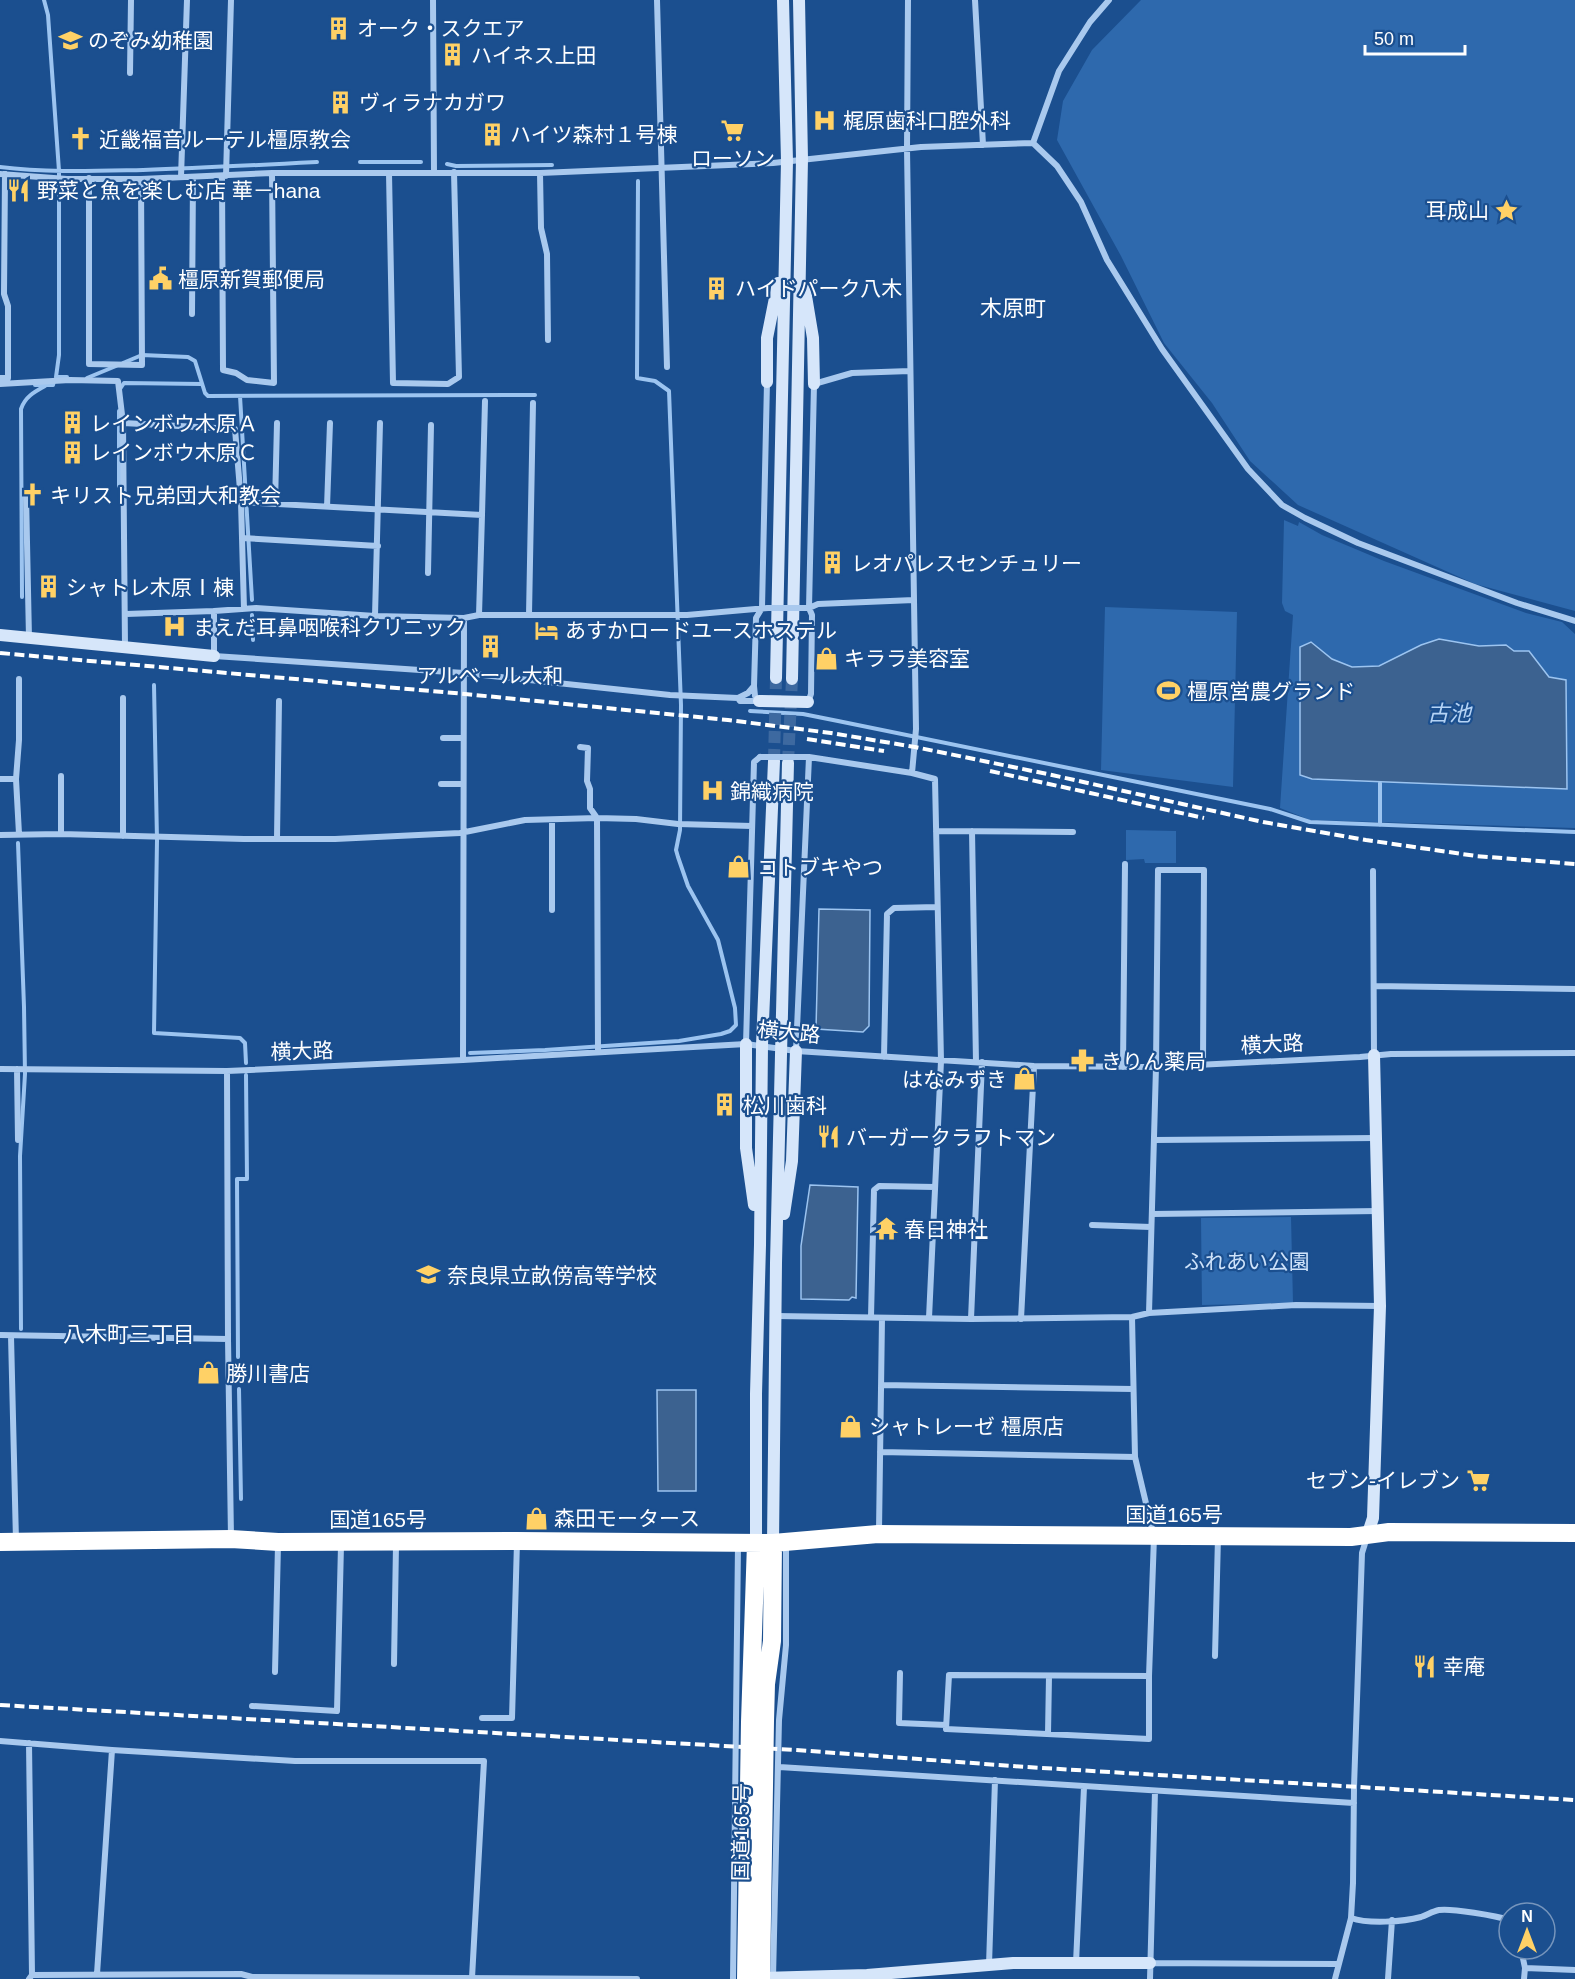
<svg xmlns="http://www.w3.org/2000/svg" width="1575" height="1979" viewBox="0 0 1575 1979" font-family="Arial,'Noto Sans JP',sans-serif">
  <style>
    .green { fill: #2e69ad }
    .water { fill: #3c6290; stroke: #9cc4f0; stroke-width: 1.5 }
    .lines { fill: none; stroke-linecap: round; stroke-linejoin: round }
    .stream { stroke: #9cc4f0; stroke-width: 4 }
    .secondary-tunnel { stroke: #3d69a0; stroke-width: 12; stroke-dasharray: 12 6; stroke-linecap: butt }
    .street { stroke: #a9c9ee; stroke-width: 6 }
    .secondary { stroke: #d6e6fa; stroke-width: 12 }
    .highway { stroke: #fff; stroke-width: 18 }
    .rail { stroke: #fff; stroke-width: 4; stroke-dasharray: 10 4.5; stroke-linecap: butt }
    .street-bridge { stroke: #a9c9ee; stroke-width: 6 }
    .secondary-bridge { stroke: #d6e6fa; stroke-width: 12 }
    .labels { text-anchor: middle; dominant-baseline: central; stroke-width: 4.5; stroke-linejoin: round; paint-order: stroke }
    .poi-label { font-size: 21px; fill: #fff; stroke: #1b4f8f; text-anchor: start }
    .street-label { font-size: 21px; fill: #fff; stroke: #1b4f8f }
    .park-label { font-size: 21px; fill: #cfe3fa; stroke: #1b4f8f }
    .neighbourhood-label { font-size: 22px; fill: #fff; stroke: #1b4f8f }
    .water-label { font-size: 22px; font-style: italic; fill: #b5d3f5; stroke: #1b4f8f }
  </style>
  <rect width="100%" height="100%" fill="#1b4f8f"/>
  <path class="green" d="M1141 0H1575V611L1475 584 1298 505 1250 461 1212 403 1164 343 1121 256 1057 140 1063 101 1092 50Z
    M1284 520 1298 526 1299 522 1322 535 1384 561 1526 613 1562 622 1575 634V828L1310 820 1280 808 1293 615 1285 611 1282 603Z
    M1105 607 1237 612 1233 787 1101 770Z
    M1126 830 1176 831V863H1145L1144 859 1126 860Z
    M1291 1217 1293 1303 1202 1305 1201 1218Z"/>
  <path class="water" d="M1439 639 1479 646 1506 645 1514 651H1529L1549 677 1566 680 1567 789 1312 779 1300 775V647L1311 642 1332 659 1352 667 1379 666 1421 645Z
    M819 909 870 910 869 1026 863 1032 816 1029Z
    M810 1185 858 1187 856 1298 852 1297 849 1300 801 1299V1246Z
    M657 1390H696V1491H658Z"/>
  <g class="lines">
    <path class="stream" d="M44 0 48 15 59 171V355L56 377H67
      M360 162H421
      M447 164 456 166 552 165
      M0 167C47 173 95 171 143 170 201 168 259 165 317 162
      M123 363 142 355 188 357 195 361 205 393 208 396 535 395
      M87 378 116 366
      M35 385H53L54 381
      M120 389 124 383 202 384
      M240 396 252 600
      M119 411V486
      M22 597 21 409C25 397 34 392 45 386
      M252 615 253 640
      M154 685 157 840 154 1033 240 1038 245 1043 246 1063
      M750 711 803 714 838 721 1270 809 1310 822 1575 832
      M1380 783V825
      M18 843 24 1007 25 1074 20 1156 21 1329
      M470 1053 545 1050 679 1041 721 1034 730 1031 736 1025 735 1008 718 940 688 886 678 857 676 850 680 830 681 705 669 391 655 381 637 378 638 181
      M238 1357 237 1179H247L246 1075
      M239 1389 241 1499"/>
    <path class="secondary-tunnel" d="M774 761 776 678
      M788 763 792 679"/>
    <path class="street" d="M433 0 434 172
      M657 0 667 367
      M908 0 907 149 916 729 912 773
      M975 0 983 145
      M130 73 131 0
      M1033 143 1059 71 1090 22 1109 0
      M389 173 393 383 448 384 459 377 454 172
      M540 173 541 228 547 254 548 340
      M0 174 67 179H141L272 173H540L773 163 921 147 1033 143 1057 166 1081 202 1107 260 1162 349 1248 469 1282 505 1305 518 1358 543 1517 603 1575 621
      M222 176 223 370 236 373 247 380 274 383 272 173
      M226 176 231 0
      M181 177 187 0
      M89 178V364L142 365 141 179
      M192 314 193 177
      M0 378H8V306L4 294 5 174
      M0 384 70 380 118 381 123 423 125 647
      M123 423 235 429 241 502 244 609
      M26 494 29 638
      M241 502 482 515 479 615
      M275 504 277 423
      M327 507 330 423
      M482 515 485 401
      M242 538 378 546
      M428 573 431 425
      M801 608H809L818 604 914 600
      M126 614 214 611
      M529 615 533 403
      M375 616 380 423
      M754 686 755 696 759 701H740L738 698 670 695 464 673 214 656V611L256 608 375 616 464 618 479 615H687L768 608
      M738 698 748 693 754 686 756 618 762 608 767 382
      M808 702 811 694 812 615 809 608 814 384 852 373 910 371
      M443 738H463
      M580 747 588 748 587 781 590 789V808L597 818 598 1052
      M799 757H809L912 773 935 779 941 1061 929 1318
      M61 776V834
      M0 779H16L19 834
      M16 779 19 740V679
      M441 784H463
      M552 820V910
      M936 831 1073 832
      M972 831 976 1062
      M0 835 61 834 244 839H335L460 833 525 820 597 818 636 819 678 824 752 826
      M123 836V698
      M277 839 279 701
      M1373 871 1374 1055
      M1374 986 1575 989
      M746 1044 754 762 760 757
      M796 1051 809 757
      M884 1057 887 914 894 908 937 907
      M463 1060 464 618
      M1123 1067 1125 864
      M0 1069 227 1071 463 1060 746 1044 796 1051 1034 1066 1156 1067 1360 1057 1391 1054 1575 1053
      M17 1069 18 1140
      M227 1071 228 1339 231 1538
      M1154 1140 1375 1138
      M1152 1214 1378 1211
      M1092 1225 1151 1227
      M1149 1313 1156 1067 1158 870H1204L1203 1065
      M776 1316 971 1319 1132 1317 1149 1313 1296 1305 1380 1306
      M871 1317 874 1190 879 1186 935 1187
      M1132 1317 1135 1457 1154 1537 1149 1676V1739L946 1729 949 1675 1149 1676
      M971 1319 982 1062
      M1021 1319 1034 1066
      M0 1335 228 1339
      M11 1336 16 1541
      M881 1385 1133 1389
      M880 1452 1135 1457
      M879 1531 882 1318
      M1215 1656 1218 1537
      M394 1664 396 1545
      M275 1672 278 1545
      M900 1673 899 1723 946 1725
      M252 1706 337 1711 341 1545
      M482 1718H512L517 1542
      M1048 1734 1049 1676
      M0 1741 112 1750 295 1761H484L472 1978
      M29 1743 32 1975
      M779 1767 1354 1803
      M1351 1918C1368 1924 1403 1922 1421 1917 1427 1915 1433 1911 1439 1910 1451 1908 1497 1916 1509 1920
      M1521 1949 1525 1968 1575 1970
      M1076 1963 1084 1787
      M1150 1963 1338 1964
      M989 1965 995 1780
      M97 1974 112 1750
      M773 1978 779 1720 786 1645V1545
      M29 1979 32 1975 241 1974 252 1977 637 1979
      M733 1979 738 1545
      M1150 1979 1155 1791
      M1335 1979 1351 1918 1353 1883 1354 1787 1362 1553 1367 1537
      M1388 1979 1392 1920
      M1524 1979 1525 1968"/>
    <path class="secondary" d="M805 290 813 338 814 384
      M767 382V338L778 283
      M0 635 214 656
      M776 678 787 161 783 0
      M792 679 802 159 799 0
      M746 1044V1148L754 1205
      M784 1214 792 1161 796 1051
      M1368 1533 1373 1518 1380 1306 1374 1055
      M756 1543V1394L760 1245 762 1045 774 761
      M773 1543 776 1263 788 763
      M761 1978 867 1975 1013 1963H1150"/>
    <path class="highway" d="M0 1542 231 1539 278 1542 517 1541 773 1543 878 1534 1351 1537 1389 1532 1575 1533
      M746 1979 750 1722 756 1543
      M761 1979 765 1721 766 1684 772 1641 773 1543"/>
    <path class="rail" d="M0 653 465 694 728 720 831 733 915 747 1052 775 1263 822 1366 840 1476 856 1575 864
      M807 739 884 751
      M990 771 1204 818
      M0 1705 796 1750 1026 1767 1575 1800"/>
    <path class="street-bridge" d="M768 608H801
      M760 757H799"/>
    <path class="secondary-bridge" d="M759 701 808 702"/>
  </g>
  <defs>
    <symbol id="building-bare" viewBox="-9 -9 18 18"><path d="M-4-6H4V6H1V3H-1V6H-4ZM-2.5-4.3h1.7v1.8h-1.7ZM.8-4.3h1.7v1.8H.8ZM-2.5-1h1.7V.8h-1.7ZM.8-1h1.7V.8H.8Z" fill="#ffd166" stroke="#1b4f8f" stroke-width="2.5" paint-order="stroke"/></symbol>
    <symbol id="school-bare" viewBox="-9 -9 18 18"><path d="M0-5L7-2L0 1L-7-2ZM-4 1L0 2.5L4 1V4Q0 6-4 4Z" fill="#ffd166" stroke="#1b4f8f" stroke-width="2.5" paint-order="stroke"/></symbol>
    <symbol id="hospital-bare" viewBox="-9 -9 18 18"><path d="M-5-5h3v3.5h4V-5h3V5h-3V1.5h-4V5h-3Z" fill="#ffd166" stroke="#1b4f8f" stroke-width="2.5" paint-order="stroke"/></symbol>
    <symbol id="supermarket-bare" viewBox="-9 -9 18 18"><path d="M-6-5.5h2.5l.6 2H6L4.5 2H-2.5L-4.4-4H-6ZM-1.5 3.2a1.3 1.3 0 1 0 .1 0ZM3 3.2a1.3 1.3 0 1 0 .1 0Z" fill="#ffd166" stroke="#1b4f8f" stroke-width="2.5" paint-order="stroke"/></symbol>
    <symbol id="church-bare" viewBox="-9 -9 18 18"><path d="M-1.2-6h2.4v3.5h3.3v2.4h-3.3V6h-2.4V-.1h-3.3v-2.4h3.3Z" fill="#ffd166" stroke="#1b4f8f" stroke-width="2.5" paint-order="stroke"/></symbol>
    <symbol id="restaurant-bare" viewBox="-9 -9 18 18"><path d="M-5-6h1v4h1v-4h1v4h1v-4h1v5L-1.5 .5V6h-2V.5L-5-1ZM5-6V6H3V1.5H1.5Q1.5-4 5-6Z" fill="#ffd166" stroke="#1b4f8f" stroke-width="2.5" paint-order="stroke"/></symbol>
    <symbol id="sight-bare" viewBox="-9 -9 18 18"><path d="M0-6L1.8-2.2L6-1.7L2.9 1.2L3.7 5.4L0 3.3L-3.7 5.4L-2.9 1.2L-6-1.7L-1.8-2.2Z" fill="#ffd166" stroke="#1b4f8f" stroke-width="2.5" paint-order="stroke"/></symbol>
    <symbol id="civic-bare" viewBox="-9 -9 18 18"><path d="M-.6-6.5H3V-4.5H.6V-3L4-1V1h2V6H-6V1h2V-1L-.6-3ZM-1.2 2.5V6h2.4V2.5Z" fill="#ffd166" stroke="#1b4f8f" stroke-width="2.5" paint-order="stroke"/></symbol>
    <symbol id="hotel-bare" viewBox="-9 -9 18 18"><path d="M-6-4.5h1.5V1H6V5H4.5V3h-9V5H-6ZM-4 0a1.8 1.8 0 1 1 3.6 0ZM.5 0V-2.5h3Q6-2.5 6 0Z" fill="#ffd166" stroke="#1b4f8f" stroke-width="2.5" paint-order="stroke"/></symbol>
    <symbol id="shop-bare" viewBox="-9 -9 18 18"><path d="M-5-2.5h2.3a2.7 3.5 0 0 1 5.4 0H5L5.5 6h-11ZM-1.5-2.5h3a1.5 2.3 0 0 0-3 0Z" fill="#ffd166" stroke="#1b4f8f" stroke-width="2.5" paint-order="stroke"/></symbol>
    <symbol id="stadium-bare" viewBox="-9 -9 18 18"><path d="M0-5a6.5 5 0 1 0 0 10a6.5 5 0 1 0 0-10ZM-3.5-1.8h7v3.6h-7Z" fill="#ffd166" stroke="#1b4f8f" stroke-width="2.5" paint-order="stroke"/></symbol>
    <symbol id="pharmacy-bare" viewBox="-9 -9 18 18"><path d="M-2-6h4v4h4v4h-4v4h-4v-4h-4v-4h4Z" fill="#ffd166" stroke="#1b4f8f" stroke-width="2.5" paint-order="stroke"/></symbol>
    <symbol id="temple-bare" viewBox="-9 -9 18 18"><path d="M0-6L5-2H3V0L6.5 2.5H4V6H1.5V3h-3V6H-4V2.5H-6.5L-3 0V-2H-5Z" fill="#ffd166" stroke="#1b4f8f" stroke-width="2.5" paint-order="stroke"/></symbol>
  </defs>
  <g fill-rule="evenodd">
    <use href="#building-bare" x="322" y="12" width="33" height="33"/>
    <use href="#school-bare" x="54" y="24" width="33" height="33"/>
    <use href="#building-bare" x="436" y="38" width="33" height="33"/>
    <use href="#building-bare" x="324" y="86" width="33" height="33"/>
    <use href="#hospital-bare" x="808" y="104" width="33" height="33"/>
    <use href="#supermarket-bare" x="716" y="114" width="33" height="33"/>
    <use href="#building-bare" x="476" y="118" width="33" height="33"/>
    <use href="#church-bare" x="64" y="122" width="33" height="33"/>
    <use href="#restaurant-bare" x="2" y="174" width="33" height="33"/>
    <use href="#sight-bare" x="1490" y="194" width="33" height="33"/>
    <use href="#civic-bare" x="144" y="262" width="33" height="33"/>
    <use href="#building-bare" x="700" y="272" width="33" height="33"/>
    <use href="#building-bare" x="56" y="406" width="33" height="33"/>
    <use href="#building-bare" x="56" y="436" width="33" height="33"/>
    <use href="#church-bare" x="16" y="478" width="33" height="33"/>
    <use href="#building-bare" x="816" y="546" width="33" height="33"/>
    <use href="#building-bare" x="32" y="570" width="33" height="33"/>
    <use href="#hospital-bare" x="158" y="610" width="33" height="33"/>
    <use href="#hotel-bare" x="530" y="614" width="33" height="33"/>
    <use href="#building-bare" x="474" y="630" width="33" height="33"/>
    <use href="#shop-bare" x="810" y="642" width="33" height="33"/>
    <use href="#stadium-bare" x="1152" y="674" width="33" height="33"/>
    <use href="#hospital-bare" x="696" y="774" width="33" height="33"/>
    <use href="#shop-bare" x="722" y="850" width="33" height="33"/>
    <use href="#pharmacy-bare" x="1066" y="1044" width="33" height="33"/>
    <use href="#shop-bare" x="1008" y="1062" width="33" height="33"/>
    <use href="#building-bare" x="708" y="1088" width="33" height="33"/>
    <use href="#restaurant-bare" x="812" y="1120" width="33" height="33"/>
    <use href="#temple-bare" x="870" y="1212" width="33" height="33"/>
    <use href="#school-bare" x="412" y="1258" width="33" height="33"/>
    <use href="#shop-bare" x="192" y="1356" width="33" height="33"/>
    <use href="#shop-bare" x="834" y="1410" width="33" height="33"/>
    <use href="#supermarket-bare" x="1462" y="1464" width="33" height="33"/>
    <use href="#shop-bare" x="520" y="1502" width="33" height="33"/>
    <use href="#restaurant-bare" x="1408" y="1650" width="33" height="33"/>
  </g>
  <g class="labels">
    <g class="poi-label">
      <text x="357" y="28">オーク・スクエア</text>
      <text x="88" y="40">のぞみ幼稚園</text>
      <text x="471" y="55">ハイネス上田</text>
      <text x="359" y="102">ヴィラナカガワ</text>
      <text x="843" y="120">梶原歯科口腔外科</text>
      <text x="510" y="134">ハイツ森村１号棟</text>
      <text x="99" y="139">近畿福音ルーテル橿原教会</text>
      <text x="733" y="158" text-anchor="middle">ローソン</text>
      <text x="37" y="190">野菜と魚を楽しむ店 華－hana</text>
      <text x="1489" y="210" text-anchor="end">耳成山</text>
      <text x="178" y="279">橿原新賀郵便局</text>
      <text x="735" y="288">ハイドパーク八木</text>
      <text x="90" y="423">レインボウ木原Ａ</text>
      <text x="90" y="452">レインボウ木原Ｃ</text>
      <text x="50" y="495">キリスト兄弟団大和教会</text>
      <text x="851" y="563">レオパレスセンチュリー</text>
      <text x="66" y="587">シャトレ木原Ⅰ棟</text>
      <text x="193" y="627">まえだ耳鼻咽喉科クリニック</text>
      <text x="565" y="630">あすかロードユースホステル</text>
      <text x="844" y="658">キララ美容室</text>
      <text x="490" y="675" text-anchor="middle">アルベール大和</text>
      <text x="1187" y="691">橿原営農グランド</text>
      <text x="730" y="791">錦織病院</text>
      <text x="757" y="867">コトブキやつ</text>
      <text x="1101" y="1061">きりん薬局</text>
      <text x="1007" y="1079" text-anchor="end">はなみずき</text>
      <text x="743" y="1105">松川歯科</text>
      <text x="846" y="1137">バーガークラフトマン</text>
      <text x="904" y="1229">春日神社</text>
      <text x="447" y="1275">奈良県立畝傍高等学校</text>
      <text x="226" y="1373">勝川書店</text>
      <text x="869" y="1426">シャトレーゼ 橿原店</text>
      <text x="1460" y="1480" text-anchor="end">セブン-イレブン</text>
      <text x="554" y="1518">森田モータース</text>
      <text x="1443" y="1666">幸庵</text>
    </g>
    <g class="street-label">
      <text transform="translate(789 1032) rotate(6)">横大路</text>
      <text transform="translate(1272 1044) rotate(-3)">横大路</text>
      <text transform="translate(302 1051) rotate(-2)">横大路</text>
      <text x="1174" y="1514">国道165号</text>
      <text x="378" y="1519">国道165号</text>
      <text transform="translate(741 1832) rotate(-89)">国道165号</text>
    </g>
    <g class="park-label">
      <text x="1247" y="1261">ふれあい公園</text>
    </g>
    <g class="neighbourhood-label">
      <text x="1013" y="308">木原町</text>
      <text x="129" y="1334">八木町三丁目</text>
    </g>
    <g class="water-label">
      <text x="1449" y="713">古池</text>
    </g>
  </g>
  <g transform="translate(1527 1931)"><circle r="28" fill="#1b4f8f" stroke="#7695bc" stroke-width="1.5"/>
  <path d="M0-4.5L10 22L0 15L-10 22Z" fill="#ffd166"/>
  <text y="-9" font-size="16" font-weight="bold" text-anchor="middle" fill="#ffffff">N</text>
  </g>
  <path d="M1365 45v9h100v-9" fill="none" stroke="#ffffff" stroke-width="3"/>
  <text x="1374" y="45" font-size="18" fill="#ffffff" stroke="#1b4f8f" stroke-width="4.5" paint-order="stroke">50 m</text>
</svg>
